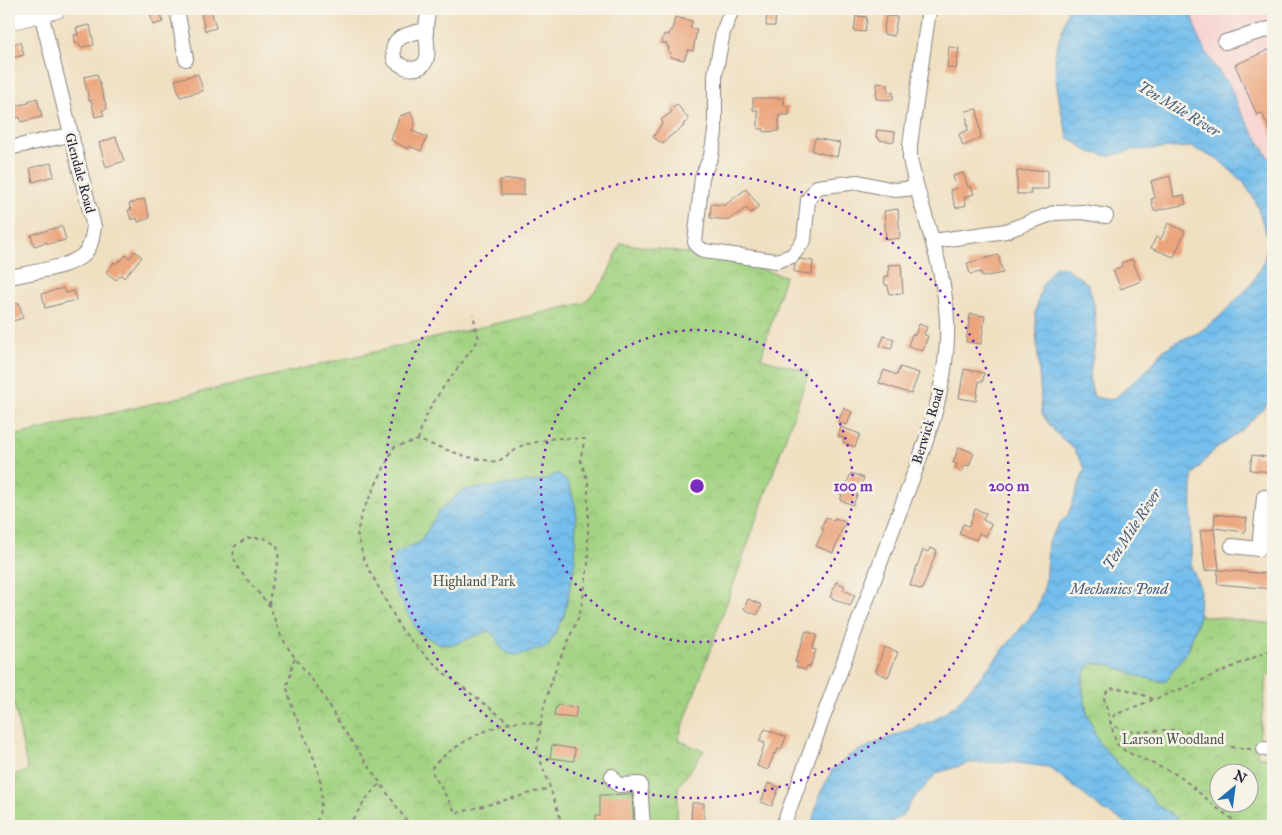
<svg xmlns="http://www.w3.org/2000/svg" width="1282" height="835" viewBox="0 0 1282 835" font-family="'IM FELL Great Primer',serif">
  <style>
    .built { fill: #f7d0cf }
    .park { fill: url(#park-crowns); stroke: #627a5e; fill-rule: evenodd }
    .water { fill: url(#water-waves); stroke: #4a7094 }
    .building { fill: #eba47b }
    .lines { fill: none; stroke-linecap: round; stroke-linejoin: round }
    .minor-casing { stroke: #88817e; stroke-width: 16 }
    .major-casing { stroke: #88817e; stroke-width: 19 }
    .path { stroke: #88817e; stroke-width: 2; stroke-dasharray: 4 4; stroke-linecap: butt }
    .minor { stroke: #fff; stroke-width: 14 }
    .major { stroke: #fff; stroke-width: 18 }
    .ring { fill: none; stroke: #7b2cbf; stroke-width: 2.5; stroke-dasharray: 2.5 5 }
    .labels { text-anchor: middle; dominant-baseline: central; stroke-width: 5; stroke-linejoin: round; paint-order: stroke }
    .street-label { font-size: 14px; fill: #22223b; stroke: #f7f3e8 }
    .park-label { font-size: 14px; fill: #495750; stroke: #f7f3e8 }
    .water-label { font-size: 15px; font-style: italic; fill: #3e5979; stroke: #f7f3e8 }
    .centre { fill: #7b2cbf; stroke: #f7f3e8; stroke-width: 2.5 }
    .ring-label { font-size: 15px; text-anchor: middle; font-weight: bold; fill: #7b2cbf; stroke: #f7f3e8; stroke-width: 5; stroke-linejoin: round; paint-order: stroke }
  </style>
  <defs>
    <pattern id="park-crowns" width="20" height="18" patternUnits="userSpaceOnUse" patternTransform="scale(1.25)"><rect width="20" height="18" fill="#a3d382"/><path d="M2 6a3 3 0 1 1 6 0M12 15a3 3 0 1 1 6 0" fill="none" stroke="#8cb571"/></pattern>
    <pattern id="water-waves" width="16" height="10" patternUnits="userSpaceOnUse" patternTransform="scale(1.25)"><rect width="16" height="10" fill="#73beec"/><path d="M0 5q4-4 8 0t8 0" fill="none" stroke="#63a3cb"/></pattern>
  </defs>
  <rect width="100%" height="100%" fill="#f7f3e8"/>
  <filter id="ink" filterUnits="userSpaceOnUse"><feTurbulence type="fractalNoise" baseFrequency=".02" numOctaves="2"/><feDisplacementMap in="SourceGraphic" scale="10" xChannelSelector="R" yChannelSelector="G"/><feConvolveMatrix kernelMatrix="1 2 1 2 8 2 1 2 1" color-interpolation-filters="sRGB"/></filter>
  <filter id="wash" filterUnits="userSpaceOnUse"><feTurbulence type="fractalNoise" baseFrequency=".0096" numOctaves="4" result="noise"/><feDisplacementMap in="SourceGraphic" scale="20" xChannelSelector="R" yChannelSelector="G"/><feGaussianBlur stdDeviation="1.12" result="paint"/><feColorMatrix in="noise" values="0 0 0 0 0 0 0 0 0 0 0 0 0 0 0 0 0 1.4 0 .05"/><feComposite in="paint" operator="in"/></filter>
  <g filter="url(#wash)">
    <rect width="100%" height="100%" fill="#efe0c2"/>
    <path class="built" d="M1191 9H1273V164L1240 111 1230 86 1213 64 1199 40Z"/>
    <path class="park" d="M621 243 722 259 785 276 761 358 809 372 678 740 704 751 678 787 677 826H9V776L28 771 9 680V437L584 303 605 280Z
      M1199 615 1273 624V676L1267 675 1257 756 1273 759V826H1182L1174 816 1157 805 1146 791 1135 782 1099 743 1087 714 1082 685 1085 672 1092 663 1111 665 1137 676 1188 650ZM1220 772H1250V802H1220Z"/>
    <path class="water" d="M1068 9H1191L1199 40 1213 64 1230 86 1240 111 1273 164V398L1242 430 1213 451 1192 476 1191 566 1200 588 1199 615 1188 650 1165 682 1137 676 1111 665 1092 663 1085 672 1082 685 1087 714 1099 743 1135 782 1146 791 1157 805 1174 816 1182 826H1133L1103 810 1049 767 1010 762 969 763 937 773 909 804 905 813 886 826H811L820 794 832 770 849 756 871 745 934 720 956 704 977 681 1036 610 1045 585 1048 542 1058 526 1068 515 1085 468 1074 449 1056 433 1042 414 1035 314 1042 285 1056 266 1066 268 1088 284 1094 303 1096 337 1089 378 1094 397 1109 400 1115 398 1149 368 1164 350 1178 341 1198 333 1217 319 1251 285 1264 261 1268 239 1255 200 1244 183 1219 160 1191 147 1132 150 1110 156 1089 152 1068 137 1061 110 1056 81 1055 54Z
      M558 473 569 484 576 508 575 562 564 616 548 646C535 650 514 662 502 649 495 641 499 637 488 631L453 645 437 643 418 632 394 589 388 571 396 553 420 542 439 511 463 490 545 480Z"/>
    <g id="blocks">
      <path class="building" d="M149 9H168L169 13 161 15 163 22 153 25Z
        M200 9H211L216 28 205 31Z
        M767 9H776L775 26H766Z
        M856 16 867 17 865 32 854 31Z
        M886 16 897 17 894 36 883 34Z
        M675 17 692 21 690 28 697 29 693 51 688 50 684 60 670 57 671 53 668 52 669 47H667V44L662 43 664 34 669 35 670 30 672 31Z
        M90 25 94 45 80 47 79 43 76 44 74 35H78L76 28Z
        M20 42 24 55 9 59V45Z
        M949 47 959 48 956 69 947 67Z
        M1273 48V138L1262 113 1257 115 1235 65Z
        M97 74 107 109 102 110 104 115 95 117 91 100 89 101 84 77Z
        M198 74 203 91 180 97 175 80Z
        M877 83 888 84V92H893V100L876 99Z
        M37 98 42 117 21 122 20 117 12 119 9 107 29 103 28 101Z
        M753 98H784V106H789V115H779V131L764 132V129H758V110H753Z
        M677 104 689 120 683 124 684 126 669 137 663 144 653 137 663 122 661 120 672 112 670 109Z
        M977 109 981 138 963 146 959 134 968 130 966 111Z
        M411 112 415 123 412 131 427 137 421 151 409 146 408 149 391 140 400 116Z
        M877 130 895 132 894 142 879 140V138L876 137Z
        M116 137 124 161 106 167 99 143Z
        M815 138 840 143 837 157 812 151Z
        M51 163 54 176 33 182 30 168Z
        M1048 170V189H1030L1031 194H1017V171Z
        M963 173 968 187 971 186 974 194 964 197 966 205 956 208 950 190 957 188 953 176Z
        M1170 176 1174 197 1184 195 1186 204 1154 211 1151 199 1155 198 1151 181Z
        M524 179V195H501L500 180Z
        M746 189 759 206 751 213 746 208 729 220 710 218 711 204 725 205Z
        M144 199 150 218 138 222 137 218 131 220 128 210H131L129 204Z
        M898 209 900 238 886 240 884 211Z
        M1168 223 1185 231 1174 257 1151 248 1156 237 1161 239Z
        M62 226 66 240 48 244 47 242 34 246 31 235Z
        M135 251 142 257 124 278 121 275 116 280 106 272 114 262 116 264 119 260 121 261 126 255 130 258Z
        M998 255 1003 273 982 277 981 272 970 274 967 263Z
        M800 259 813 261 812 274 794 272 795 264Z
        M1132 259 1141 281 1121 289 1113 270 1122 266 1121 263Z
        M901 264 903 293 889 294 888 285H885L884 277 889 276 888 265Z
        M63 288 65 293 74 291 76 300 45 308 42 294Z
        M19 303 23 318 9 322V306Z
        M970 314 985 316 981 344 966 342Z
        M919 324 927 327 924 335 928 336 923 351 908 346 912 334 915 335Z
        M884 336 894 339 891 349 880 346Z
        M900 367 919 373 911 394 879 383 884 370 897 375Z
        M964 369 984 373 983 381H979L976 401 959 398Z
        M844 408 852 412 847 425 838 422Z
        M841 427 860 434 855 447 843 442 844 438 838 436Z
        M959 447 974 453 969 466 965 465 962 472 955 469 957 464 953 463Z
        M1252 455 1273 458V472L1250 470Z
        M851 473 864 478 853 505 840 500 842 495 840 494 844 484 846 485Z
        M975 509 986 513 983 520 991 524 986 536 979 533 976 540 959 534 963 524 969 526Z
        M1215 514 1247 518 1245 532 1214 528Z
        M826 517 834 521 835 518 845 522 833 553 816 546 824 529 821 528Z
        M1214 529 1219 569 1205 571 1200 531Z
        M930 548 937 550 922 590 910 585 923 550 928 552Z
        M1218 570 1273 574V589L1217 584Z
        M836 582 845 586 843 590 855 595 850 606 830 597Z
        M748 599 762 605 757 615 744 609Z
        M806 631 817 635 812 649 816 650 810 667 807 666 805 670 796 667 798 663 795 662Z
        M884 647 898 652 888 677 876 672Z
        M558 705 577 707 575 718 554 716 555 708H557Z
        M765 729 786 737 781 750 778 749 776 754 774 753 768 770 757 766 765 743 759 741Z
        M552 745 575 749 574 761 550 758Z
        M768 783 779 787 772 806 761 802Z
        M632 794 634 826H595V816H600V795Z
        M692 803H704V820H702V826H694V820L691 819Z"/>
    </g>
  </g>
  <g filter="url(#ink)">
    <use href="#blocks" fill-opacity="0" stroke="#88817e" stroke-width="1"/>
    <g class="lines">
      <defs>
        <path id="minor" d="M177 9 186 59
          M732 9 723 32 715 75V132L711 156 702 177 695 242 698 247 704 251 776 261 792 256 804 240 808 200 817 187 858 182 894 190 917 188
          M426 30C407 34 387 36 395 61 402 66 408 70 417 68 434 64 425 40 426 29 426 22 428 15 429 9
          M1225 42 1273 28
          M9 148 70 135
          M933 241 1006 231 1054 213 1083 212 1106 216
          M9 277C28 273 75 267 86 252 92 245 92 236 94 227L41 13
          M1232 546 1259 549 1264 497
          M1264 749 1273 750
          M612 776 614 781 619 785 640 784 643 826
          M783 826C818 732 853 637 888 542 914 471 950 398 947 321 945 265 921 213 910 159V145L929 9"/>
        <path id="major" d="M9 21 57 9"/>
      </defs>
      <use href="#minor" class="minor-casing"/>
      <use href="#major" class="major-casing"/>
      <path class="path" d="M418 440C428 398 456 374 479 339L473 314
        M269 605C270 598 270 591 272 585 275 571 282 558 276 545L264 538H247L235 546 233 556 239 570 269 605 281 636 290 651 319 689 341 726 410 826
        M295 658C290 666 292 677 286 686 290 697 292 709 297 719 312 756 332 786 315 826
        M1153 699C1138 693 1124 686 1108 689L1104 698 1116 743 1125 751 1180 776 1217 808 1242 826
        M511 724 444 673 414 644 401 629 364 560 357 533 361 515 394 447 418 440 468 457 497 462 523 445 555 438 585 439 580 459 588 482V565L584 593 579 616 555 670 544 706 537 750 563 826
        M541 726C538 725 534 723 530 722 502 717 449 747 432 767V772L456 813 461 812 550 788
        M1251 749C1237 748 1224 747 1210 741 1199 737 1189 732 1177 730 1157 728 1126 739 1110 722L1114 715 1191 685 1273 649
        M348 826 369 795 381 783"/>
      <use href="#minor" class="minor"/>
      <use href="#major" class="major"/>
    </g>
  </g>
  <g class="ring">
    <circle cx="697" cy="486" r="156"/>
    <circle cx="697" cy="486" r="312"/>
  </g>
  <g class="labels">
    <g class="street-label">
      <text transform="translate(80 173) rotate(75)">Glendale Road</text>
      <text transform="translate(928 426) rotate(-73)">Berwick Road</text>
    </g>
    <g class="park-label">
      <text x="474" y="581">Highland Park</text>
      <text x="1173" y="739">Larson Woodland</text>
    </g>
    <g class="water-label">
      <text transform="translate(1179 109) rotate(31)">Ten Mile River</text>
      <text transform="translate(1132 529) rotate(-57)">Ten Mile River</text>
      <text x="1119" y="589">Mechanics Pond</text>
    </g>
  </g>
  <circle cx="697" cy="486" r="8" class="centre"/>
  <g class="ring-label">
    <text x="853" y="491">100 m</text>
    <text x="1009" y="491">200 m</text>
  </g>
  <rect width="1282" height="835" fill="none" stroke="#f7f3e8" stroke-width="30"/>
  <g transform="translate(1234 788) rotate(29)"><circle r="24" fill="#f7f3e8" stroke="#a29fa3"/>
  <path d="M0-4L9 19L0 12L-9 19Z" fill="#1f6fb2"/>
  <text y="-8" font-size="14" font-weight="bold" text-anchor="middle" fill="#22223b">N</text>
  </g>
</svg>
